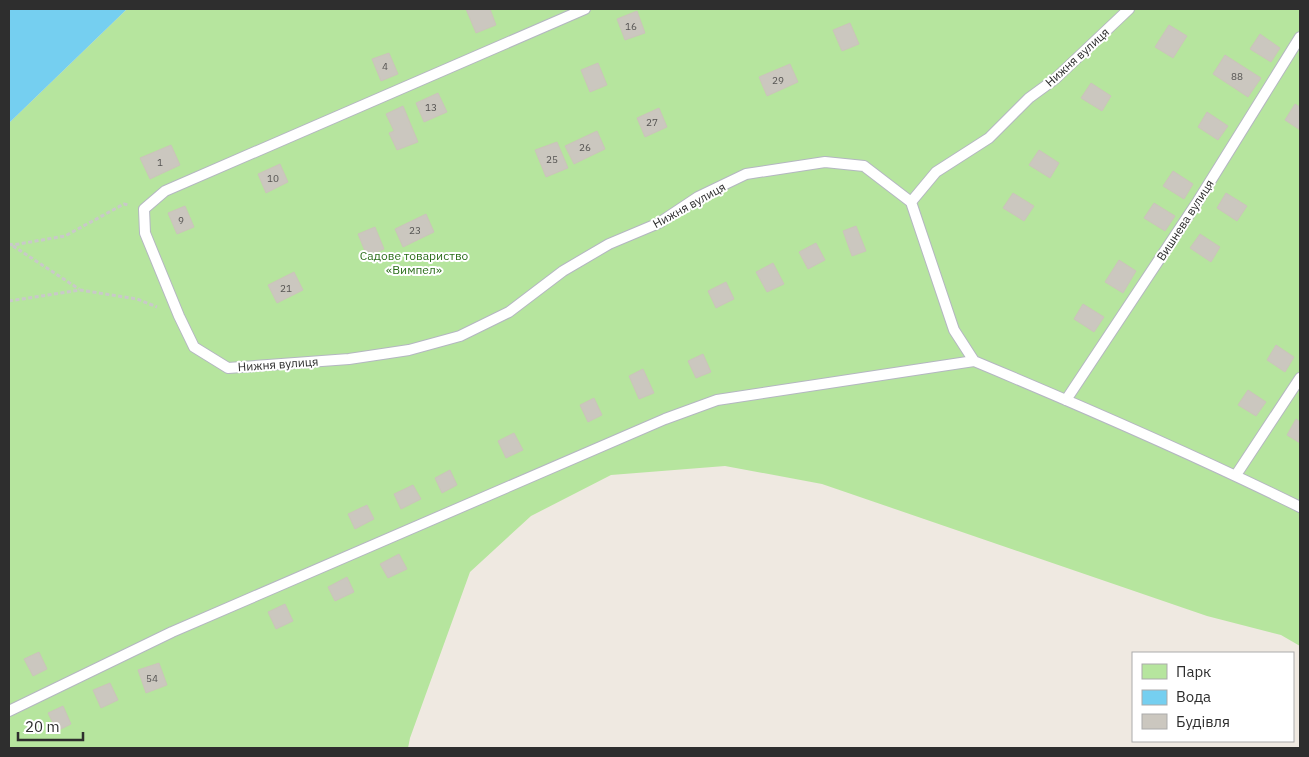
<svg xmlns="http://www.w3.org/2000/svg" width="1309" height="757" viewBox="0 0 1309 757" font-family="'IBM Plex Sans',sans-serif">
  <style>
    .green { fill: #b6e59e }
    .water { fill: #75cff0 }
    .building { fill: #cbc7bf; stroke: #cbc5ba }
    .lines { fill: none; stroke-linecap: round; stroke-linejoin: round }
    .lane-casing { stroke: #b4b7c1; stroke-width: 12 }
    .path { stroke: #c9c9c9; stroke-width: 3; stroke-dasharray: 4 2.5; stroke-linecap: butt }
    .lane { stroke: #fff; stroke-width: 10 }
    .labels { text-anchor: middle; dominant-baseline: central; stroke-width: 4; stroke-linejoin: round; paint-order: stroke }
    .number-label { font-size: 10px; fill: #555452 }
    .street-label { font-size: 12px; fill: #2e2e2e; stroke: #fff }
    .park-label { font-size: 12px; fill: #2c6e1b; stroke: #fff }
  </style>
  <rect width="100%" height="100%" fill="#efe9e1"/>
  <path class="green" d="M127 9H1300V646L1281 635 1207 616 822 484 725 466 611 475 531 516 470 572 410 738 408 748H9V123Z"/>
  <path class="water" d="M9 9H127L9 123Z"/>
  <path class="building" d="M466 9H490L496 25 476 33Z
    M637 11 645 33 625 40 617 19Z
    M850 23 859 44 842 51 833 30Z
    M1169 25 1187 36 1173 58 1155 47Z
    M1260 34 1280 48 1271 62 1250 49Z
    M389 53 398 74 381 81 372 59Z
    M1225 55 1261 78 1248 97 1213 74Z
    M598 63 607 85 590 92 581 70Z
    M790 64 798 82 767 96 759 77Z
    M1091 83 1111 96 1102 111 1081 98Z
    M438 93 447 112 424 122 416 103Z
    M1295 104 1300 107V130L1285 120Z
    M403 106 418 142 397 150 389 133 394 131 386 114Z
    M659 108 667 127 645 137 637 118Z
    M1207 112 1228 126 1218 140 1198 127Z
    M597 131 605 149 574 164 565 146Z
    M557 142 568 168 546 177 535 150Z
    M171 145 180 165 150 179 140 158Z
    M1039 150 1059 163 1050 178 1029 165Z
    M280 164 288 182 266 193 258 174Z
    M1173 171 1193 184 1184 199 1163 186Z
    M1013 193 1034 206 1024 221 1003 208Z
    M1226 193 1247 206 1237 221 1217 208Z
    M1154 203 1175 216 1165 231 1144 218Z
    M185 206 194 227 177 234 168 213Z
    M426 214 434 232 403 247 395 229Z
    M856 226 866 251 852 256 843 231Z
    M375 227 384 249 367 256 358 234Z
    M1200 234 1220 247 1211 262 1190 248Z
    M816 243 825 260 808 269 799 252Z
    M1119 260 1136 271 1123 293 1105 282Z
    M773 263 784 284 767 292 756 272Z
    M294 272 303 290 277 303 268 285Z
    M726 282 734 299 716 308 708 291Z
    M1083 304 1104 317 1094 332 1074 319Z
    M1276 345 1294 357 1285 372 1267 360Z
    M703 354 711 372 696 378 688 361Z
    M643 369 654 393 639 399 629 376Z
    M1248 390 1266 402 1256 416 1238 405Z
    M594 398 602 415 588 422 580 405Z
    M1296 419 1300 422V443L1287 435Z
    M514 433 523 450 506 458 498 441Z
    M450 470 457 485 442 493 435 478Z
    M413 485 421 499 401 509 394 494Z
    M367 505 374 519 355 529 348 514Z
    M399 554 407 569 388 578 380 564Z
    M347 577 354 592 335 601 328 587Z
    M285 604 293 621 276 629 268 612Z
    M39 652 47 669 33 676 24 659Z
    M159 663 167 685 146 693 138 670Z
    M110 683 118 700 101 708 93 690Z
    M63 706 71 724 57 731 48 713Z"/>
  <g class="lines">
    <defs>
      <path id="lane" d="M585 9 165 191 144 209 145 233 179 316 194 347 228 368 349 359 409 350 460 336 509 312 563 271 609 244 659 223 698 197 746 174 825 162 864 166 911 202 936 172 989 138 1029 98 1055 79 1129 9
        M911 202 954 330 974 361
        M974 361C1084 407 1193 454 1300 507
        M1066 400 1198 201 1300 37
        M1236 475 1300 378
        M9 711 172 632 665 419 717 400 974 361"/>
    </defs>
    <use href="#lane" class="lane-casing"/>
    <path class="path" d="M9 244 13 245 65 236 124 204 129 205
      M13 246 79 289
      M9 301 80 290 137 299 157 307"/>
    <use href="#lane" class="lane"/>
  </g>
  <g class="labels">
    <g class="number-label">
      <text x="631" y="26">16</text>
      <text x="385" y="66">4</text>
      <text x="1237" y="76">88</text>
      <text x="778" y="80">29</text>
      <text x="431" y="107">13</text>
      <text x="652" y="122">27</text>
      <text x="585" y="147">26</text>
      <text x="552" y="159">25</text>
      <text x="160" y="162">1</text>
      <text x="273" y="178">10</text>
      <text x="181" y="220">9</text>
      <text x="415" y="230">23</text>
      <text x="286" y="288">21</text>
      <text x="152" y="678">54</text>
    </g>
    <g class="street-label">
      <text transform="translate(1077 57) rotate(-42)">Нижня вулиця</text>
      <text transform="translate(689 205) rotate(-29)">Нижня вулиця</text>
      <text transform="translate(1185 220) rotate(-57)">Вишнева вулиця</text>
      <text transform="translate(278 364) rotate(-4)">Нижня вулиця</text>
    </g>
    <g class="park-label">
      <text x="414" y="255">Садове товариство<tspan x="414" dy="14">«Вимпел»</tspan></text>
    </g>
  </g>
  <rect width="1309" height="757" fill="none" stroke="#2e2e2e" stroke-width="20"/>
  <rect x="1132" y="652" width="162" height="90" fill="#ffffff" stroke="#ababab"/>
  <rect x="1142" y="664" width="25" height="15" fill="#b6e59e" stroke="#ababab"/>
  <text x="1176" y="677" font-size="15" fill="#2e2e2e">Парк</text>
  <rect x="1142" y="690" width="25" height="15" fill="#75cff0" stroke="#ababab"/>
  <text x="1176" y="702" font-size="15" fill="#2e2e2e">Вода</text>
  <rect x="1142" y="714" width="25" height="15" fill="#cbc7bf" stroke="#ababab"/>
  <text x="1176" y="727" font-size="15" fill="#2e2e2e">Будівля</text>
  <path d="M18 732v8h65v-8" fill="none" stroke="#2e2e2e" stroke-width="2.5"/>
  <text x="25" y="732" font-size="15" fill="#2e2e2e" stroke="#ffffff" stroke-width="4" paint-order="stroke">20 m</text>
</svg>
